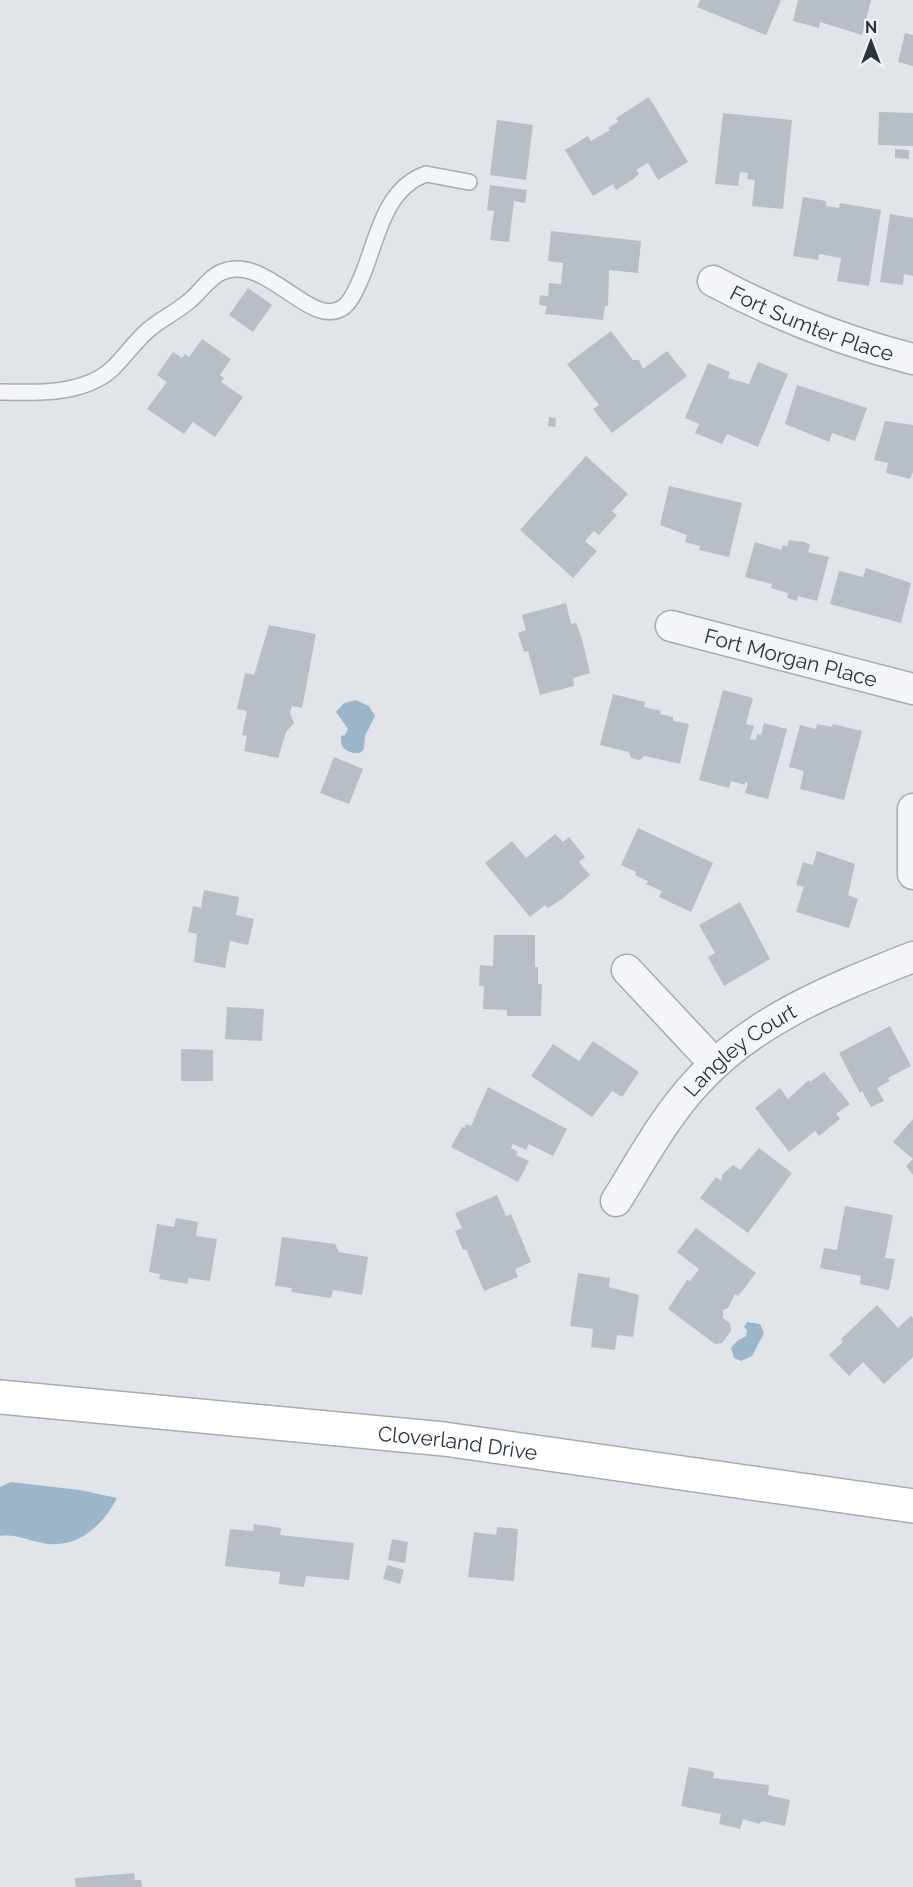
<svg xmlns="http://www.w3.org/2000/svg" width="913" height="1887" viewBox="0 0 913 1887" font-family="Raleway,sans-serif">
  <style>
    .water { fill: #9cb6c9 }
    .building { fill: #b8bec6 }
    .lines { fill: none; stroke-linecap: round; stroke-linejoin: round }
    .service-casing { stroke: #a6acb3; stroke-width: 18 }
    .minor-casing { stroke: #a6acb3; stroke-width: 33 }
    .secondary-casing { stroke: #a6acb3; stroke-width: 36 }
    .service { stroke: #f3f5f8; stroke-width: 15 }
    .minor { stroke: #f3f5f8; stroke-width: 30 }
    .secondary { stroke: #fff; stroke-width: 33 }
    .labels { text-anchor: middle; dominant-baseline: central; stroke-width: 5; stroke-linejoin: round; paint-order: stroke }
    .street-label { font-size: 21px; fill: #293441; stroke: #f0f3f7 }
  </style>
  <rect width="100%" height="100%" fill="#e1e5e9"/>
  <path class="water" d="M356 700 369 706 375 716 365 736 364 749 360 753C349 754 339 749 341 736L345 735 348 729 336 712 344 703Z
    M747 1322 760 1324 764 1333 752 1356 741 1361 734 1358 731 1348 737 1341 746 1336 747 1330 744 1327Z
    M11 1482 80 1490 117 1498C103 1526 76 1550 42 1543 27 1540 16 1534 0 1536V1487Z"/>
  <path class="building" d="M700 0H781L766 35 697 7Z
    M798 0H871L862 35 820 22 819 28 793 21Z
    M905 33 913 35V66L898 62Z
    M649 97 688 162 658 180 648 163 636 170 639 174 632 180 616 190 613 184 593 196 565 150 588 136 591 141 610 130 608 128 618 122 616 118Z
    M879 112 913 113V146L878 145Z
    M723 113 792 120 783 209 752 206 755 180 747 179 748 173 740 172 738 186 715 184Z
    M497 120 533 125 526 180 490 175Z
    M895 149 909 150V159L895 158Z
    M490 185 527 190 525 203 514 201 509 242 490 240 494 211 487 210Z
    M803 197 826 201V206L839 208 840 203 881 210 869 286 837 281 841 258 819 254 818 260 793 256Z
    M890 214 913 218V276L904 274 903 285 880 282Z
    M551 231 641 241 638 273 609 270 608 306H605L603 320 545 314 547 306 539 305 540 295 548 296 549 283 561 284 563 263 548 261Z
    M248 288 272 305 253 332 229 315Z
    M611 331 633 360H639L643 369 667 351 687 376 612 433 593 409 599 405 567 364Z
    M202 339 231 359 220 375 224 378 221 382 243 397 215 437 193 422 184 434 147 409 167 382 157 375 173 352 182 358 185 354 189 357Z
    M758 362 788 374 758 447 727 434 722 444 695 433 699 424 685 418 708 363 730 372 728 378 749 384Z
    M797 385 867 408 855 441 832 433 829 442 785 424Z
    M549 417 556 418 555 427 548 426Z
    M885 421 913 425V472L910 479 886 473 888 463 874 460Z
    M586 456 628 494 612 511 617 515 599 535 594 531 585 541 597 551 573 578 520 530Z
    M669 486 742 503 729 557 699 550 700 546 685 542 687 535 660 525Z
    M789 540 805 542 810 545 808 552 829 557 817 601 798 596 797 601 787 598 788 593 771 588 772 584 745 577 755 542 781 550 783 545 787 546Z
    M866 568 911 583 901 623 830 604 839 571 863 577Z
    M566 603 571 624 576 623 582 639 590 673 573 678 574 686 540 695 528 651 524 652 518 633 526 630 522 615Z
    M269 625 316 634 302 708 292 706 290 713 294 723 286 732 278 758 244 751 247 736 242 735 247 711 237 709 245 673 254 675Z
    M723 690 753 698 746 724 754 726 750 739 756 740 757 734 761 735 764 723 787 729 768 799 745 793 748 783 745 782V785L731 781 729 788 699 780Z
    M613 694 645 702 644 707 661 711 660 714 673 717V721L689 724 680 764 645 756 639 760 631 758 629 752 600 745Z
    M817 724 832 727 833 724 862 731 844 800 800 789 804 771 789 767 800 725 816 729Z
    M334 757 363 769 349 804 320 793Z
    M638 828 713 863 691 912 659 897 662 891 646 884 648 881 635 875 636 872 621 865Z
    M555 834 563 842 569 837 585 857 579 862 590 875 562 899 548 908 545 905 530 917 485 863 512 841 526 858Z
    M817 851 855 864 848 895 858 899 849 928 796 912 804 887 796 885 803 862 813 865Z
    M204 890 239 897 236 915 254 919 248 945 230 941 225 968 194 962 197 934 188 932 193 906 201 908Z
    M740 902 770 959 724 986 708 957 715 953 699 925Z
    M494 935H535V967H538V984H542L541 1016H507V1010L483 1009 484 986H479L480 965 493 966Z
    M227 1007 264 1009 262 1041 225 1039Z
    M890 1026 911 1066 888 1078 890 1081 877 1088 884 1101 871 1107 862 1091 860 1093 839 1053Z
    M593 1041 639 1072 622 1097 612 1091 592 1117 531 1076 553 1044 579 1061Z
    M181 1049 213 1050V1081H181Z
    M824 1072 850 1104 836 1114 840 1119 819 1136 815 1131 789 1152 755 1108 780 1088 788 1099 809 1080 810 1082Z
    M488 1087 567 1129 553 1156 529 1144 526 1150 513 1144 511 1148 518 1152 516 1155 529 1161 518 1182 451 1147 462 1127 465 1128 466 1124 471 1126Z
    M913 1119V1175L906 1166 913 1159 893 1142Z
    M759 1148 792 1173 748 1233 700 1198 716 1177 721 1181 722 1175 733 1165 740 1170Z
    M497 1195 506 1216 511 1214 531 1262 515 1269 518 1277 484 1291 466 1249 463 1250 455 1231 462 1228 455 1213Z
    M845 1206 893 1215 885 1258 895 1259 889 1290 860 1284 861 1276 820 1268 824 1248 837 1250Z
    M176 1218 198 1222 196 1236 217 1239 210 1281 188 1278V1284L159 1279 160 1274 149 1272 157 1224 174 1227Z
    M696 1228 756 1273 738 1296 735 1294 728 1308 723 1310V1318L730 1323 731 1331 722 1343 715 1344 668 1309 687 1280 690 1281 699 1269 677 1252Z
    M282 1237 335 1244 339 1252 368 1257 362 1295 333 1290 331 1298 291 1292 292 1288 275 1286Z
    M578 1273 610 1278 609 1287 639 1295 633 1337 617 1335 615 1350 591 1347 593 1329 570 1326Z
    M877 1305 898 1328 911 1316 913 1318V1357L884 1384 863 1362 849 1376 829 1355 843 1342 841 1339Z
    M254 1524 281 1528 280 1535 354 1543 349 1580 306 1576 304 1587 279 1584 280 1572 225 1566 230 1529 253 1531Z
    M497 1527 518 1529 514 1581 468 1577 474 1532 496 1535Z
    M392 1539 408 1542 405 1563 388 1560Z
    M387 1565 404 1570 400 1584 383 1579Z
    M689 1767 714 1772 713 1778 769 1785 768 1795 790 1800 785 1826 762 1821 759 1824 743 1819 740 1829 719 1824 721 1814 681 1806Z
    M134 1873 135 1880H141L142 1887H76L75 1878Z"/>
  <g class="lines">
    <defs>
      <path id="service" d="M0 392C36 393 85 395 113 368 125 356 135 342 147 331 159 320 175 313 188 302 199 294 209 277 222 272 268 253 312 333 345 306 352 300 355 291 359 283 377 245 381 190 426 174L469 182"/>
      <g id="minor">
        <path id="s1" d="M713 281C777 315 842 341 913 359"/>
        <path id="s2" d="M671 626 913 689"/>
        <path d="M913 809V874"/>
        <path d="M627 970 715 1064"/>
        <path id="s3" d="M616 1201C641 1161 665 1116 698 1081 756 1018 835 988 913 957"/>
      </g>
      <g id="secondary">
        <path id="s4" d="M0 1397 444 1439 913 1506"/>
      </g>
    </defs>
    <use href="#service" class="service-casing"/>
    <use href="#minor" class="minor-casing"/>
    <use href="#secondary" class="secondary-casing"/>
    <use href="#service" class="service"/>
    <use href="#minor" class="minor"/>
    <use href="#secondary" class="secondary"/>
  </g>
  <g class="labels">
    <g class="street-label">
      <text stroke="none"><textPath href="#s1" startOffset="108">Fort Sumter Place</textPath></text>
      <text stroke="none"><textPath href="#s2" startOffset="124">Fort Morgan Place</textPath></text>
      <text stroke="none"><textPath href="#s3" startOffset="198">Langley Court</textPath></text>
      <text stroke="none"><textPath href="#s4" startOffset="460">Cloverland Drive</textPath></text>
    </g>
  </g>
  <g transform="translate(871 42)" stroke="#f0f3f7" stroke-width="4.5" paint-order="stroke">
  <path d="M0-4.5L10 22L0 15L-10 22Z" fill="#293441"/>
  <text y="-9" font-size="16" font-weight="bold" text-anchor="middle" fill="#293441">N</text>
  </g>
</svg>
